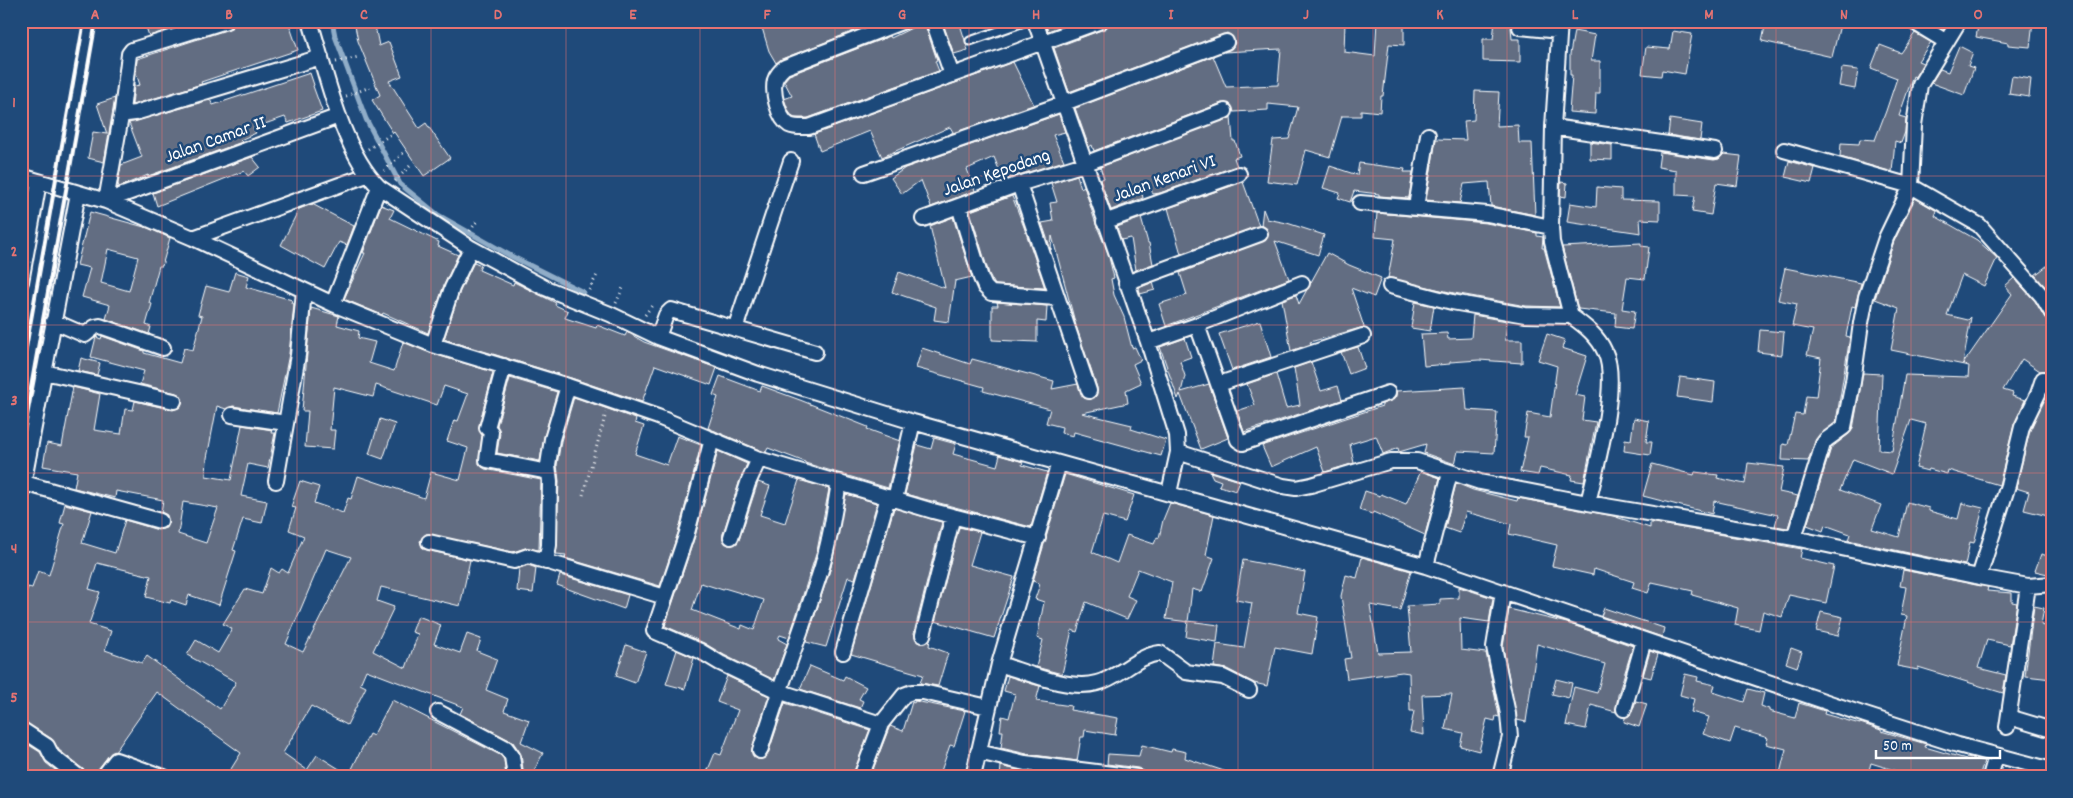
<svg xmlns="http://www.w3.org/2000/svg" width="2073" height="798" viewBox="0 0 2073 798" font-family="Dekko,sans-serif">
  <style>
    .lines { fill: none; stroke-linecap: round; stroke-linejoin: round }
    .stream { stroke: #90adc8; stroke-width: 5 }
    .building { fill: #626d82; stroke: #fff; fill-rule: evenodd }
    .service-casing { stroke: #fff; stroke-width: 11 }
    .minor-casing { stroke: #fff; stroke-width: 18 }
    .path { stroke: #fff; stroke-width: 3; stroke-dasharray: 1 4; stroke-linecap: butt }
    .service { stroke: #1f4a7a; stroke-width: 7 }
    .minor { stroke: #1f4a7a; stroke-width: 14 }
    .rail { stroke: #fff; stroke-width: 4 }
    .grid { fill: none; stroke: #e47373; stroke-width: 1; stroke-opacity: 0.55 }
    .labels { text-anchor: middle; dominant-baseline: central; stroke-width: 5; stroke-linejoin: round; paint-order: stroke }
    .street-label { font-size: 19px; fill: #fff; stroke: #1f4a7a }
    .neatline { fill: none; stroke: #e47373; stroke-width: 2 }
    .grid-label { font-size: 16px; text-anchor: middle; font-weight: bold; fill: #e47373 }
  </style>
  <rect width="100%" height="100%" fill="#1f4a7a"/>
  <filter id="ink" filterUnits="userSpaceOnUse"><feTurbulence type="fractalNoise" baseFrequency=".02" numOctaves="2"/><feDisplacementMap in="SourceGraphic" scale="10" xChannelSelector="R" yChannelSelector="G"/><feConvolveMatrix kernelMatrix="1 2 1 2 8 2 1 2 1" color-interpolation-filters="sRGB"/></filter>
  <g filter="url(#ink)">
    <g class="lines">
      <path class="stream" d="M332 21 335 36 366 119 400 184 438 215 511 256 583 292"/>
    </g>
    <path class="building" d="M144 21H196L149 36Z
      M235 21H288L298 50 201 82 202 84 132 105 134 86 140 85 136 73 137 59 229 29 233 27Z
      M354 21H374L379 46 389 42 402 76 389 81 419 128 426 123 450 158 424 176 394 132 393 133 372 100 380 95 358 41Z
      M760 21H872L873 24 782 59 776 63 769 51Z
      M942 21H959L968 50 954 54Z
      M1044 21H1075L1048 31Z
      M1114 21 1345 22 1344 52 1375 56 1377 21H1404V45L1389 44 1383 96H1381L1380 112 1361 110V116H1342L1330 157 1306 150 1297 185 1267 181 1273 140 1289 139 1298 107 1268 104V110L1234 112 1230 104 1222 103 1094 151 1092 145 1089 147 1075 108 1213 56 1226 87 1278 85 1281 49 1224 52 1232 48 1235 43 1232 36 1227 33 1069 92 1054 48 1104 29Z
      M1495 21H1514L1511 27 1512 39H1520V62L1483 61V39H1493Z
      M1766 21H1823L1840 25 1832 57 1762 41Z
      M1979 21H2033L2030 47 2008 45V43L1976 37Z
      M924 22 937 60 935 61 939 71 808 118H794L789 112 784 99 792 96 784 81 789 75 890 36 891 38Z
      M1574 31 1595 35 1591 61H1600V93H1596L1595 114 1569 112 1572 75H1570V54Z
      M1673 31 1692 34 1685 74 1662 70 1661 76 1642 74 1646 47 1670 49Z
      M1915 33 1931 42 1918 61 1923 63 1915 77 1913 76 1899 116 1906 118 1905 132 1901 143 1895 141 1892 172 1840 157 1841 143 1859 144 1860 139 1875 140 1886 111 1897 78 1871 68 1880 45 1901 53Z
      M1959 46 1973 53 1968 66 1974 68 1964 95 1931 83 1940 69 1948 72Z
      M1013 62 1034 105 950 134 953 132 950 127 882 157 870 131 820 151 814 134Z
      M1842 68 1858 70 1855 89 1839 86Z
      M310 73 314 85 313 86 322 111 288 123 285 117 253 128 256 133 240 140 242 142 148 176V175L119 187 118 184 121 165 142 157 129 123 210 100 213 105Z
      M2012 76 2031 79 2029 97 2009 94Z
      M1475 91 1499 92 1497 126 1518 125 1519 143H1532L1535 215 1491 206 1489 182 1464 184 1460 203 1426 200 1436 139 1466 140 1464 121 1474 120Z
      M115 98 104 162 88 158 93 132 107 134 97 104Z
      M1059 114 1065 132 1053 135 1064 161 1003 180 994 157 967 169 975 191 931 207 921 180 902 194 891 178 905 168Z
      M1231 117 1233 141H1235L1240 156 1234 158 1237 166 1160 193 1153 194 1150 187 1141 189 1143 198 1111 210 1100 180 1104 178 1100 167Z
      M1670 119 1702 124 1700 140 1668 135Z
      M1590 142 1612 145V160L1590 159Z
      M1660 152 1714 160 1719 159 1724 154 1741 156 1737 186 1716 183 1711 215 1692 212 1695 196 1676 195V170L1658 167Z
      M252 157 260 167 248 176 244 171 157 206 153 193Z
      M1789 161 1815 168 1811 183 1785 177Z
      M1359 163 1405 169 1404 172H1413L1409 198 1379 196V194L1354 191 1350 202 1338 198 1340 193 1323 188 1330 166 1357 175Z
      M1077 175 1081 188 1084 186 1096 224 1108 253 1114 278 1111 279 1114 295 1124 317 1132 348 1135 347 1141 360 1133 364 1141 383 1126 390 1128 403 1082 413 1132 425 1131 429 1166 440 1161 456 1074 432 1073 436 1061 433 1062 427 1046 423 1050 409 983 391 984 387 916 368 922 348 970 364 972 359 1054 381 1052 389 1078 384 1084 398 1091 399 1096 396 1097 388 1076 326 1052 236 1051 250 1042 223 1053 221 1050 203 1057 202 1051 183Z
      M1243 182 1259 226 1181 254 1168 208Z
      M1561 182 1567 183 1566 197 1560 196Z
      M1597 187 1621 189V200L1660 201V220L1640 219 1641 233 1567 222 1570 203 1596 207Z
      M1012 196 1024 227 1045 288 995 285 989 274 970 211Z
      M1915 198 1937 211 1935 216 1977 240 1997 258 1984 286 1962 275 1947 315 1968 320 1971 317 1963 364 2012 294 2005 286 2014 278 2035 301 2045 318 2052 322V378L2046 371H2040L2022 359 2003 390 2013 393 2012 396 2025 400 2014 425 1999 485 1948 470 1947 474 1929 469 1928 471 1916 468 1926 424 1911 420 1892 474 1853 459 1840 490 1881 505 1872 529 1899 537 1907 502 1929 508V511L1958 519 1962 503 1983 508 1974 543 1970 542 1965 565 1848 540 1850 534 1825 525 1823 531 1807 525 1831 448 1849 434 1853 429 1863 373 1882 374 1879 450 1892 451 1905 375 1968 377 1969 366 1891 350 1899 308 1875 299 1894 241Z
      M312 204 354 226 347 245 339 242 325 269 281 245 299 209Z
      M381 205 394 210 390 218 439 242 438 246 458 255 444 285 428 333 383 313 382 315 344 299 365 253H363Z
      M1263 209 1267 219 1287 223 1324 235 1318 255 1275 241 1289 279 1166 326 1159 304 1187 295 1180 273 1266 240 1268 231 1261 225Z
      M90 212 148 228 170 238 162 266H159L149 303 152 304 146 325 151 327 149 334 106 319 110 305 82 297 90 268 77 265ZM108 249 138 257 129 291 101 283Z
      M1377 213 1486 223 1537 233V236L1543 237 1542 248H1544L1560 307 1526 306 1454 293 1388 278 1395 239 1375 237Z
      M953 217 972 277 955 281 949 322 934 320 936 307 892 292 899 272 945 288 930 226Z
      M1141 218 1148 243H1149L1153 264 1136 270 1131 238 1121 240 1117 227Z
      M1641 243V246L1649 247 1645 279 1627 277 1622 309 1635 311 1632 329 1615 327 1616 313 1578 309 1562 247Z
      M1327 253 1349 265 1381 278 1374 297 1351 288 1364 327 1310 342 1311 344 1291 351 1282 300 1296 295 1299 304Z
      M474 262 481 265 479 270 513 285 514 282 556 303 555 305 568 311 565 318 596 328 597 325 625 336 627 332 644 342 717 368 711 385 655 365 642 402 571 378 444 339 460 291Z
      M2052 262V295L2035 275Z
      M1785 268 1861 283 1855 307 1852 306 1846 336 1850 337 1836 422 1816 439 1808 461 1782 460 1783 444 1788 445 1795 414 1803 415 1806 396 1816 397 1821 358 1807 355 1813 330 1792 326 1797 304 1778 300Z
      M235 272 249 276 246 287 292 300 291 303 294 304 289 354 277 413 233 406 226 409 217 406 207 458 206 476 231 480 242 425 272 430 271 433H275L268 468 248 464 241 496 267 501 262 523 243 519 233 550 236 551 219 605 189 595 186 605 171 600 170 603 146 597 151 576 97 563 89 589 100 592 89 624 111 631 105 650 142 663 147 656 220 709 236 682 187 655 196 640 218 653 232 629 223 624 245 589 262 594 271 568 279 573 282 569 288 573 304 536 289 530 296 508 291 507 300 481 319 487 314 503 343 513 348 498 351 499 358 476 424 498 431 472 460 480 468 448 447 441 454 420 458 421 468 394 444 386 437 405 376 385 373 397 334 387 330 430H335L333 449 305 447 308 411H302L311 308 339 316 337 325 359 331 358 338 375 342 369 363 394 371 403 342 430 353 493 372 479 426 482 435 479 464 485 469 541 480 539 550 526 548 513 552 426 534 420 541 423 549 470 560 460 606 381 587 377 601 394 607 373 651 406 668 418 634 412 632 418 616 441 625 434 644 460 653 467 634 481 639 477 651 497 659 486 690 508 699 504 711 529 720 521 742 543 753 531 777H524L521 754 513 742 460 714 463 707 366 670 360 684 366 687 347 725 311 706 283 753 307 770 317 755 349 775 369 734 373 736 392 700 500 755 504 759 506 777H226L241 753 157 692 115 752 109 755 96 772 94 777H88L84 770 59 750 52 739 21 720V687L26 674 21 673V607L28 587 32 588 38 571 49 575 64 524 60 523 65 504 92 511 82 543 115 553 125 520 158 530 166 528 168 523 167 515 161 512 163 500 116 491 115 498 74 488 77 472 43 466 47 443 62 446 73 387 100 394 94 430 121 434 125 409 133 410 135 401 173 410 180 407 182 403V398L176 393 140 384 144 371 91 357 96 337 101 339 102 336 144 351V353L180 363 184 348 193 350 202 316 198 315 206 286 229 292ZM183 502 218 508 206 543 178 534ZM326 549 351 557 303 652 286 644Z
      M1153 282 1155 290 1140 294 1139 288Z
      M997 302 1047 306 1046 322 1037 321V342L992 340V306H998Z
      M1415 302 1434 306 1430 331 1411 328Z
      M1473 315 1507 321 1505 340H1522V363L1479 360 1450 362V364L1424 366 1421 334 1447 333 1448 339 1471 338Z
      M1260 321 1271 357 1232 370 1219 334Z
      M1760 330 1784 332 1782 355 1758 352Z
      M1547 334 1565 340 1562 348 1587 356 1575 395 1585 397 1582 420 1596 422 1584 482 1571 480 1572 475 1540 468 1538 475 1520 472 1528 437H1524L1528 413 1550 417 1557 366 1538 360Z
      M1185 338 1191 357 1180 361 1185 376 1181 392 1209 384 1228 438 1201 449 1180 394 1178 399 1160 347Z
      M1358 347 1365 368 1349 374 1341 352Z
      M81 358 100 363 97 375 78 371Z
      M1311 362 1321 391 1338 386 1342 400 1244 432 1237 411 1255 405 1247 384 1276 374 1286 408 1300 405 1294 368Z
      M720 376 760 391 762 386 800 400 868 427 867 429 900 441 888 488 805 463V462L768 448 766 452 762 451 708 428 718 397 713 395Z
      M1680 377 1715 382 1713 402 1677 397Z
      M510 378 557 392 544 437 540 461 497 453 500 433 497 425Z
      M2052 382V517L2024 510 2029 492 2016 488 2030 430Z
      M1465 387 1467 410 1497 412 1494 453 1458 451 1455 464 1424 453 1426 444 1399 452 1398 448 1383 454 1376 436 1350 444 1354 463 1325 472 1316 447 1271 467 1262 446 1382 406V404L1394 399 1396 391Z
      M574 397 636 419 635 423 644 426 635 454 667 465 677 436 701 445 679 530 660 586 565 558 566 555 556 554 559 481 557 465 561 441Z
      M1634 418 1649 421 1646 442H1652L1650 455 1624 451 1625 439 1631 440Z
      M380 419 395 424 383 459 369 454Z
      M934 438 956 444 953 454 997 466 1000 455 1023 462 1022 465 1047 472 1031 527 905 494 917 445 931 449Z
      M718 451 747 464 740 480 723 534V539L728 545H733L739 540 758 482 770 486 760 515 785 523 799 480 829 489 817 551 803 595 789 638 780 635 778 639 787 644 774 680 724 655 704 643 665 626 695 536ZM701 583 723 590 724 588 764 600 754 630 742 625 741 629 692 610Z
      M1748 463 1784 467 1779 492 1798 496 1788 528 1775 526 1778 515 1714 501 1712 514 1643 496 1652 464 1694 475 1695 472 1718 475 1717 478 1745 484Z
      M1421 471 1440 478 1425 535 1373 512 1372 514 1359 510 1365 491 1380 496 1381 494 1406 504Z
      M1210 472 1240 481 1236 491 1219 486 1221 481 1213 478Z
      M1065 474 1134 495 1125 522 1103 516 1092 552 1117 563 1127 535 1154 544 1157 537 1159 538 1163 520 1170 503 1214 515 1206 555 1214 558 1202 592 1192 589 1188 622 1166 619 1172 582 1138 569 1127 596 1136 600 1127 619 1086 602 1077 632 1072 630 1062 674 1036 667 1043 640 1037 638 1044 602 1035 599 1040 584 1033 581Z
      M1456 483 1473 490 1517 501 1518 498 1613 516 1650 528V523H1655L1802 549 1800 558 1834 566 1826 603 1789 595 1782 617 1763 611 1759 630 1735 625 1738 608 1692 595 1693 591 1652 582 1648 593 1632 588 1634 582 1594 569 1593 575 1552 566 1557 545 1509 534 1511 524 1466 512 1459 533 1445 528Z
      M846 494 877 503 855 579 848 577 826 647 806 642 831 567Z
      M894 508 942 522 914 633 917 642 925 643 930 639 929 646 948 653 938 686 920 683 923 675 851 654Z
      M959 527 980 532 970 565 1014 577 994 638 935 621Z
      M2041 554 2052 557V575L2035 571Z
      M1362 557 1411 571 1400 610 1370 605 1378 653 1411 652 1407 606 1440 604V599L1459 598V587L1493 598 1489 622 1460 618 1461 650 1486 653 1499 715V717L1496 716 1495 721 1487 719 1479 751 1460 746 1463 733 1445 729 1452 694 1422 695 1424 735 1410 732 1414 711H1410L1409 673 1402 672 1347 679 1344 659 1351 658 1341 596 1346 575 1357 578Z
      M1243 560 1305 572 1298 613 1318 617 1312 654 1275 647 1267 686 1254 683 1227 669 1214 667 1217 644 1244 648 1252 603 1236 600Z
      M528 565 536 568 533 593 517 591 519 568Z
      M1903 570 1988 587 1987 591 2012 593V602L2017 603 2010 645 1987 640 1978 668 2006 675 2003 693 1918 667V670L1897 666 1907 616 1901 615 1906 587 1900 586Z
      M560 575 628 595 624 609 557 585Z
      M2034 606 2044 608 2041 625 2049 627 2047 640 2052 641V679L2025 676Z
      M1604 608 1664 628 1662 637 1601 616Z
      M1509 609 1567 623 1633 646 1618 695 1616 712 1591 705 1586 729 1566 725 1574 687 1597 693 1605 664 1537 644 1526 722 1517 720 1503 647Z
      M1821 612 1843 617 1838 636 1816 631Z
      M1188 621 1219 625 1217 642 1186 637Z
      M626 645 646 652 635 683 616 676Z
      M1791 648 1802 652 1797 667 1786 663Z
      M677 650 694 658 685 689 666 684Z
      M1650 651 1658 654 1651 678 1643 676Z
      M810 666 843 680 845 676 866 687 859 699 863 701 860 708 800 689Z
      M1685 674 1698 677 1697 681 1715 685 1713 692 1744 702 1748 689 1764 693 1761 706 1769 709V711L1795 718 1799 703 1825 711 1824 714 1860 724V723L1881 730V731L1926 744 1925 747 1966 759 1967 757 1984 761 1979 777H1916L1871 763 1867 777H1779L1786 749 1766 744 1768 738 1735 728 1730 743 1703 734 1709 717 1691 712 1694 699 1680 695Z
      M727 676 769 696 752 748V753L757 759H762L768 754 785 703 870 730 852 777H705L715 753 721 755 738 710 717 702Z
      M1008 676 1040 686 1036 701 1071 706 1070 710 1118 718 1115 735 1085 730 1084 737H1081L1077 761 1027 754 1001 748 1003 731H1000L1002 716 1009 718 1015 694 1004 691Z
      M1556 679 1572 683 1569 698 1552 694Z
      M915 701 965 711 954 746 950 745 939 777H870L889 728 890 726 903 731 912 702 914 703Z
      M1636 701 1647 704 1639 727 1624 722 1625 718 1632 712Z
      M21 740 40 752 46 763 64 777H21Z
      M1142 745 1171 752 1172 749 1186 752 1185 758 1233 774V777H1145L1142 770 1138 768 1107 764 1108 754 1139 756Z
      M1001 766 1022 771 1021 777H1000Z"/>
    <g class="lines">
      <defs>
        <path id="service" d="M970 41 1027 21"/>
        <path id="minor" d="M226 21 132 50 129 54 122 111 127 114 135 113 321 57
          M310 21C326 72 341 149 379 187L471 248 543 287 610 314 658 337 758 374 913 422 1426 566 1865 715 1958 745 2052 770
          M904 21 785 67C780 71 777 74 775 80 772 92 778 118 789 125 796 128 802 127 809 127L1101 21
          M933 21 952 75
          M1035 21 1148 342 1177 435 1178 452 1169 493
          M1912 21 1945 41
          M1520 27 1559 31
          M1553 127 1715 151
          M1784 150 1911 186 1979 225 2042 296 2052 313
          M864 173 1062 104 1226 42
          M21 176 106 201 193 238 333 304 433 345 568 386 658 417 759 459 933 511 1038 538
          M1019 184 1089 391
          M106 201 339 116
          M106 201 122 111
          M1360 203 1487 214 1551 227 1552 242 1571 316C1585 326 1598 336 1605 352 1620 383 1596 468 1588 503
          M959 206 981 278 985 287 991 293 1056 298
          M1416 207 1428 135
          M923 219 1019 184 1084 164 1225 111
          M1104 222 1239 174
          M1551 227 1553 127 1560 21
          M193 238 367 175
          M21 282 39 182
          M1126 283 1260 234
          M1390 286 1452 302 1525 315 1571 316
          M333 304 379 187
          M53 321 85 335 95 327 100 326 163 348
          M1197 325 1238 440 1243 443 1388 393
          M735 329 791 161
          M658 337 666 315 671 310 815 352
          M1148 342 1197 325 1302 283
          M433 345 452 288 471 248
          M504 366 487 428 491 432 487 460 548 472
          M44 372 174 401
          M1219 384 1363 336
          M232 415 286 423
          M712 439 687 533 654 631 700 651 720 663 778 691 881 724
          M1178 452 1283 486 1296 488 1311 485 1391 461H1417L1480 482 1588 503 1794 538 1979 577 2028 586 2052 584
          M276 481 298 355 304 291
          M24 483 160 521
          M21 496 78 193
          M895 499 913 422
          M731 537 748 483 759 459
          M1794 538 1823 444 1826 440 1844 427 1853 382 1861 323 1866 297 1886 238 1911 186 1914 125 1920 85 1959 21
          M429 542 514 561 528 556 665 597
          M546 562 549 545 550 481 548 465 552 439 568 386
          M1426 566 1450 473
          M1979 577 2008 485 2022 427 2038 394 2043 379
          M923 635 953 516
          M843 652 888 497
          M999 664C1026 672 1069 691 1097 683 1120 677 1136 656 1160 653L1186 672 1223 677 1249 690
          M1624 709 1644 640
          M438 712 506 748 512 756 515 777
          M2009 717 2052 730
          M2007 727 2028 586
          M21 729 47 746 52 756 79 777
          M760 751C778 692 800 635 819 576 829 546 834 514 839 482
          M978 752 1025 763 1136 777
          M103 777 116 760 164 777
          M861 777 881 724 904 695 912 692H923L988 707
          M973 777 999 664 1059 463
          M1500 777 1510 737 1508 714 1494 647 1503 592
          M1990 777 1996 756"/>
      </defs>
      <use href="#service" class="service-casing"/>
      <use href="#minor" class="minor-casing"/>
      <path class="path" d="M336 62 359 57
        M346 96 370 87
        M368 149 390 135
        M384 171 403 153
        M395 181 412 164
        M470 231 477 221
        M589 290 597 275
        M616 303 623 288
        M645 315 653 304
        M583 495 606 413"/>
      <use href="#service" class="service"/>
      <use href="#minor" class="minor"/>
      <path class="rail" d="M21 376 84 21
        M21 444 96 21"/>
    </g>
  </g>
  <path class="grid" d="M162 21V777M297 21V777M431 21V777M566 21V777M700 21V777M835 21V777M969 21V777M1104 21V777M1238 21V777M1373 21V777M1507 21V777M1642 21V777M1776 21V777M1911 21V777M21 176H2052M21 325H2052M21 473H2052M21 622H2052"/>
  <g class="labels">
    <g class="street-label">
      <text transform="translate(216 141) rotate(-20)">Jalan Camar II</text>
      <text transform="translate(997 174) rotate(-19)">Jalan Kepodang</text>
      <text transform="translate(1165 180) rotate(-20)">Jalan Kenari VI</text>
    </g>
  </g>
  <rect width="2073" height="798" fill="none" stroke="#1f4a7a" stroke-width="55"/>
  <path d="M1876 750v8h124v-8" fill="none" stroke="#ffffff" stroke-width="2.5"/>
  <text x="1883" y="750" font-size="15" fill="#ffffff" stroke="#1f4a7a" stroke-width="4" paint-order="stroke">50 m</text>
  <rect x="28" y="28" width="2018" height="742" class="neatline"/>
  <g class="grid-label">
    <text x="95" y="19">A</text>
    <text x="229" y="19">B</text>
    <text x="364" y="19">C</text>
    <text x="498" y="19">D</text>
    <text x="633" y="19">E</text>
    <text x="767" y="19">F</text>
    <text x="902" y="19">G</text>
    <text x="1036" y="19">H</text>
    <text x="1171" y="19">I</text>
    <text x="1306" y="19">J</text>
    <text x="1440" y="19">K</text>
    <text x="1575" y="19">L</text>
    <text x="1709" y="19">M</text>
    <text x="1844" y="19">N</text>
    <text x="1978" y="19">O</text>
    <text x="14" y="107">1</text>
    <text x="14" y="256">2</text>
    <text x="14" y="405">3</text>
    <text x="14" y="553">4</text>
    <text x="14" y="702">5</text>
  </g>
</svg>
